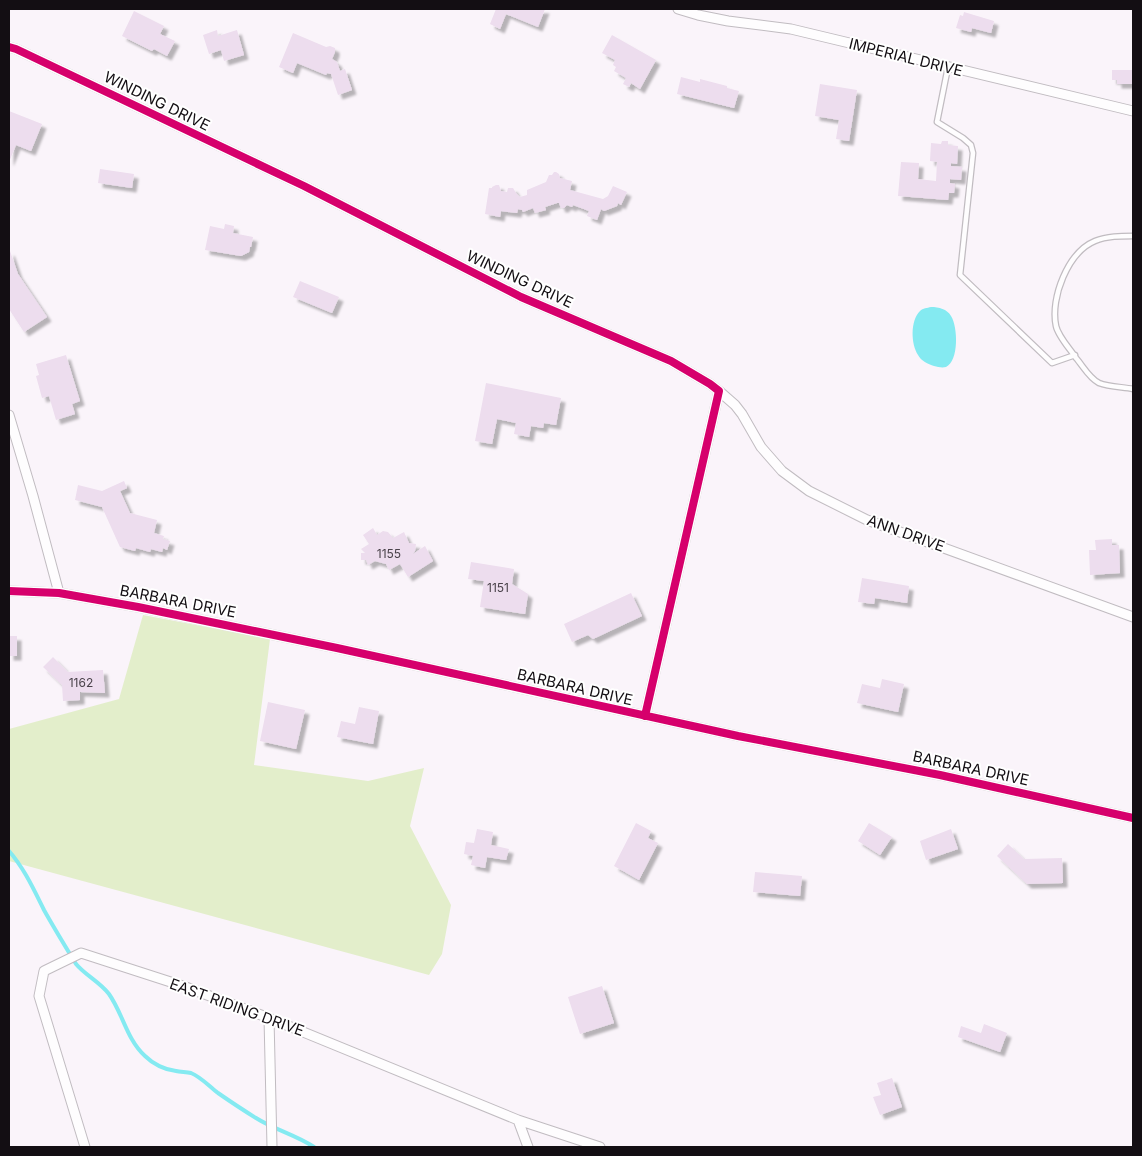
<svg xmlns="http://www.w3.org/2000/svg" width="1142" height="1156" viewBox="0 0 1142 1156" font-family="Inter,sans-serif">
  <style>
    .green { fill: #e3eecb }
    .water { fill: #84eaf1 }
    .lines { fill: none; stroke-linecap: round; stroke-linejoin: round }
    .stream { stroke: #84eaf1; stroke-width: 4 }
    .building { fill: #edddee; filter: url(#shadow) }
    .lane-casing { stroke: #c1bcc1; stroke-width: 7 }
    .street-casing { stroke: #c1bcc1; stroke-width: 11 }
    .lane { stroke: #fefdfe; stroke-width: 4.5 }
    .street { stroke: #fefdfe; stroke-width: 9 }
    .cycleway-casing { stroke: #fff; stroke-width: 11 }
    .cycleway { stroke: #d6006c; stroke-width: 8 }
    .labels { text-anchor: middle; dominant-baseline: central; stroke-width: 4; stroke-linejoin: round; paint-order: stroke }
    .number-label { font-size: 12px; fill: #4a424a }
    .street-label { font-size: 15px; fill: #130e13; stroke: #fff }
  </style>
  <defs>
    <filter id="shadow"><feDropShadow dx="4.5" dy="4.5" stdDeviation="1" flood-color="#0004"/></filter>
  </defs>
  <rect width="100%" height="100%" fill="#faf4fa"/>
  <path class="green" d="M143 615 270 639 254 765 368 781 424 768 410 826 451 905 442 954 429 975 9 861V729L119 699Z"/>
  <path class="water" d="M931 307C939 307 947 309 951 316 958 327 959 361 946 367 942 368 938 367 934 366 928 364 921 361 918 355 911 344 910 321 920 311 923 308 927 308 931 307Z"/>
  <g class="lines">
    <path class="stream" d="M9 851C24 868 34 890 44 910 54 928 65 946 76 964 85 975 100 982 109 994 123 1014 127 1040 145 1056 153 1064 165 1070 176 1071 180 1072 186 1072 191 1073 201 1077 210 1087 218 1093 231 1102 243 1110 256 1118 275 1130 296 1135 314 1147"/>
  </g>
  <path class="building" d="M496 9H545L538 27 506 14 500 29 490 24Z
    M134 11 164 26 160 34 175 41 167 56 154 49 152 51 122 36Z
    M964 12 994 21 991 33 972 28 971 32 956 28 960 15 963 16Z
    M217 30 218 36 237 30 244 55 224 61 221 50 209 54 203 35Z
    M293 33 326 47 330 46 335 48V52L332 59 337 62 340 71 345 69 352 90 338 95 331 74 327 73 326 75 297 63 293 73 279 67Z
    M612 35 656 60 640 89 631 83 629 87 623 84 626 78 614 71 616 67 613 65 615 60 602 53Z
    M1112 70H1133V84H1117V80H1112Z
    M681 77 700 82V79L727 86V88L739 91 734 108 677 94Z
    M820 84 857 90 849 141 836 139 839 120 815 116Z
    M9 111 42 124 31 151 16 145 9 162Z
    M942 141H948V145L958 146 957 164 951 163V166L962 167 961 180 950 179V183L955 184 954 193H949L948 200 898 196 901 162 919 163 918 179 936 181 937 162 930 161 931 143 941 144Z
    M100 169 134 174 132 188 98 183Z
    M554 172H556L559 174 560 178 572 181 570 190 603 199 608 196 613 186 627 192 621 205 618 203 617 206 604 211 601 209 597 220 587 216 589 211 573 205 572 207 567 205 564 208H561L559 203H557L545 207 546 210 535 213 533 208 523 212 522 210 518 209 517 213 501 211 500 217 485 214 489 188H492V187L496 185H499L501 191 507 192 508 188H513L516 193 520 197 527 195V190L546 182 549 175H552Z
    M225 224 234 226 233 233 253 237 251 247H250L249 252 241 256 205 250 210 226 224 229Z
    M10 251 18 274 47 317 24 332 9 309V252Z
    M300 281 339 297 332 313 293 297Z
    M66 355 80 401 72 404 75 414 56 420 49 396 42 398 36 376 39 375 36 364Z
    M486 383 561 398 556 425 544 423 543 428 531 426 529 437 514 434 516 423 497 419 492 444 475 441Z
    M124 481 127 488 120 491 130 513 157 520 154 533 164 536 163 539 170 541 167 550 163 548 162 552 151 549 150 552 136 548 135 551 120 547 102 507 75 500 78 485 102 491Z
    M373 528 377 535 383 531 388 532 393 538 404 532 409 543 416 544 415 551 413 554 425 546 433 561 408 577 400 564 389 570 386 564 375 561 368 565 366 560H361V553H365L361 549 369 544 363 535Z
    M1112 539V545H1119L1120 573 1090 575 1089 550H1096L1095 540Z
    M471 562 514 569 512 584 528 594 525 614 480 607 484 581 468 579Z
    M862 578 909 586 907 603 875 598 874 604 858 602Z
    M631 593 642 616 593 639 588 635 572 642 564 624Z
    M9 636H17V656H9Z
    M53 657 68 672 103 670 105 693 80 692V700L63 701 62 685 43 667Z
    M882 679 904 684 898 712 857 703 862 684 880 688Z
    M268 702 305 710 296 749 260 741Z
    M359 707 379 711 373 744 337 737 341 721 355 724Z
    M636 823 651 831 648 838 658 843 639 880 614 866Z
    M869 823 892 837 880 855 858 841Z
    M477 829 493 832 491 845 509 849 506 860 487 857 485 868 471 865 473 856 464 854 466 842 474 843Z
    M951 829 958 849 926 860 920 841Z
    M1008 844 1024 859 1062 858 1063 883 1027 884 997 856Z
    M755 872 802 876 800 896 753 892Z
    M602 986 614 1023 580 1034 568 997Z
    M984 1024 1007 1033 1000 1052 958 1037 961 1026 981 1033Z
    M892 1078 902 1107 880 1115 873 1097 881 1095 877 1083Z"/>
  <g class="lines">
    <defs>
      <path id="lane" d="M948 67 937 122 963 138 971 145 973 153 960 275 1052 363 1075 355
        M1133 236C1121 236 1107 236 1095 241 1068 252 1050 298 1056 326 1058 336 1070 349 1076 358 1083 366 1089 378 1099 383 1109 387 1123 387 1133 389"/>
      <path id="street" d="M678 9 698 15 728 21 791 29 1133 111
        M9 47 16 49 304 186 521 297 671 361 710 384 719 391 645 716
        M719 391 735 405 742 414 761 447 782 471 809 491 867 520 1133 617
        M9 415 33 496 59 593
        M9 591 59 593 138 607 337 648 738 736 940 775 1133 818
        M269 1018 272 1147
        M518 1120 528 1147
        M85 1147 39 996 44 971 81 953 183 986 269 1018 518 1120 600 1147"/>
    </defs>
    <use href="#lane" class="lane-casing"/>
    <use href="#street" class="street-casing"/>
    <use href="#lane" class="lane"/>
    <use href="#street" class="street"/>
    <defs>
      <path id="cycleway" d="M9 47 16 49 304 186 521 297 671 361 710 384 719 391 645 716
        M9 591 59 593 138 607 337 648 738 736 940 775 1133 818"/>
    </defs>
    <use href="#cycleway" class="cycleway-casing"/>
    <use href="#cycleway" class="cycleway"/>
  </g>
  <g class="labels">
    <g class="number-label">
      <text x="389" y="553">1155</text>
      <text x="498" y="587">1151</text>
      <text x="81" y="682">1162</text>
    </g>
    <g class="street-label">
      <text transform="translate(906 57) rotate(14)">IMPERIAL DRIVE</text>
      <text transform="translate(157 101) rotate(26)">WINDING DRIVE</text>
      <text transform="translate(520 279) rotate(25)">WINDING DRIVE</text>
      <text transform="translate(906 533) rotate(20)">ANN DRIVE</text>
      <text transform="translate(178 601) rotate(11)">BARBARA DRIVE</text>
      <text transform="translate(575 687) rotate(13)">BARBARA DRIVE</text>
      <text transform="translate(971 768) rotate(12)">BARBARA DRIVE</text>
      <text transform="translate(237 1007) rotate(20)">EAST RIDING DRIVE</text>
    </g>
  </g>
  <rect width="1142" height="1156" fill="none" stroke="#130e13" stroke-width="20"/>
</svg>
